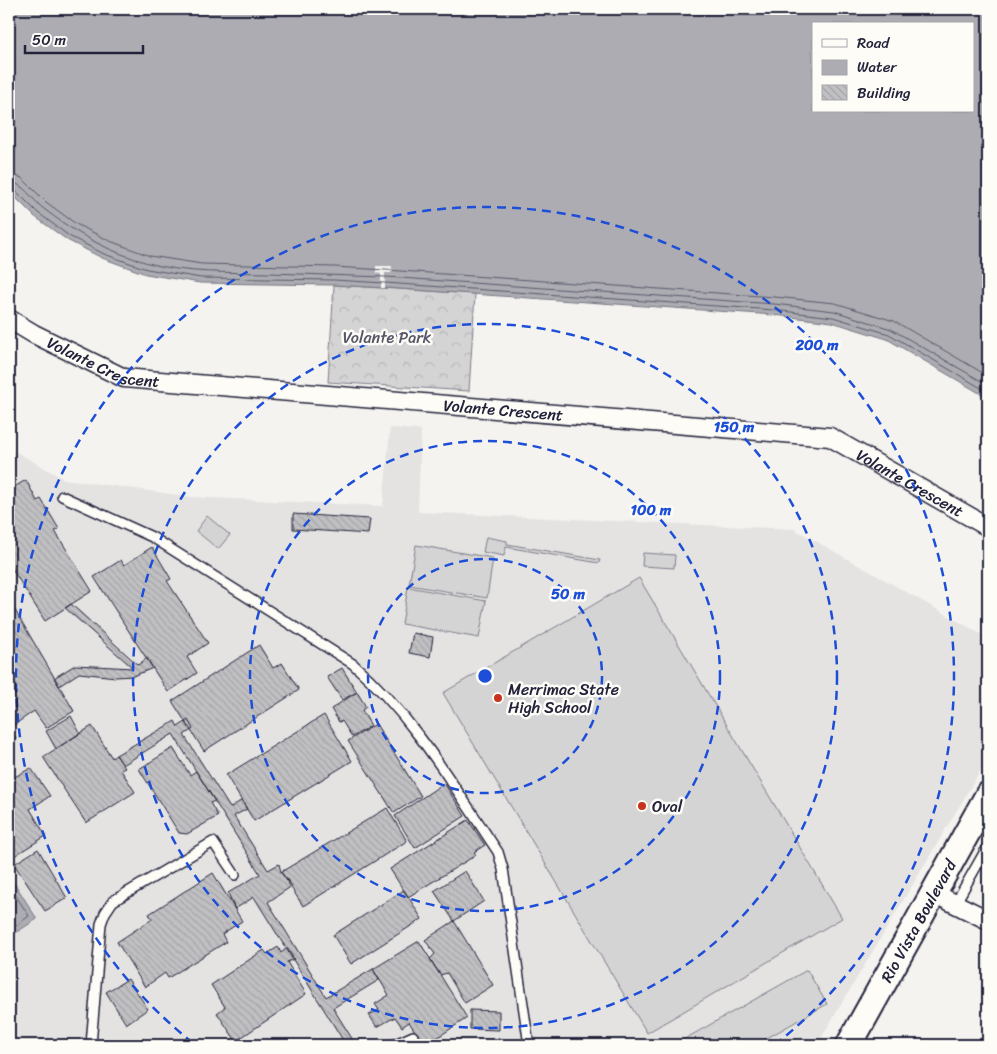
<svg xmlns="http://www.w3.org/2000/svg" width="997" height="1054" viewBox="0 0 997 1054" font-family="Sriracha,sans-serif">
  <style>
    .built { fill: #e4e3e2 }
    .forest { fill: url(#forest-crowns); stroke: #7c7b88 }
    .pitch { fill: #d5d4d5; stroke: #7c7b88 }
    .water { fill: #acacb2; stroke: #757582; fill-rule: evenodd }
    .pier { fill: #f4f3ef }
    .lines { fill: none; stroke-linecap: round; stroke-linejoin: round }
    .shore { stroke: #59596b; stroke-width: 1 }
    .building { fill: url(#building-back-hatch); stroke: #22223b }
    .lane-casing { stroke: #22223b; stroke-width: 12 }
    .street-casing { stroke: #22223b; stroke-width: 21 }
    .secondary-casing { stroke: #22223b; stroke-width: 29 }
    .lane { stroke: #fdfcf7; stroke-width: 9 }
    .street { stroke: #fdfcf7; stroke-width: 18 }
    .secondary { stroke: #fdfcf7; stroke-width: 25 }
    .ring { fill: none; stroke: #1d4ed8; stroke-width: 2.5; stroke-dasharray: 9 6 }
    .poi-dot { fill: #c8321e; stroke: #fdfcf7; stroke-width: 2 }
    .labels { text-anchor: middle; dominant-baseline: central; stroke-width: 5; stroke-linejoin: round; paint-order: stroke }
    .park-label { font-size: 16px; fill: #585769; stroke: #fdfcf7 }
    .street-label { font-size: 16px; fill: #22223b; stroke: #fdfcf7 }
    .poi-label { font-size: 16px; fill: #22223b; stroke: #fdfcf7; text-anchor: start }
    .centre { fill: #1d4ed8; stroke: #fdfcf7; stroke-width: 2.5 }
    .ring-label { font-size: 15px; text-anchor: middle; font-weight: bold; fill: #1d4ed8; stroke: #fdfcf7; stroke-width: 5; stroke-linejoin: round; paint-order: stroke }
  </style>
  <defs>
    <pattern id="forest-crowns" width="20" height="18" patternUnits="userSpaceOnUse" patternTransform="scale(1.25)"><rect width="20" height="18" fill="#d5d4d5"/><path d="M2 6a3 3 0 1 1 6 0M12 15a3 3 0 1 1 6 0" fill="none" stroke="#b7b6b8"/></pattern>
    <pattern id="building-back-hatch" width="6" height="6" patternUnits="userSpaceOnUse" patternTransform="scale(1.25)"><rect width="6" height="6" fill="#c0bfc2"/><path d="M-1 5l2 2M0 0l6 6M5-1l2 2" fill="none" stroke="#a5a4a8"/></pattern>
  </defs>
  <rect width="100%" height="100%" fill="#f4f3ef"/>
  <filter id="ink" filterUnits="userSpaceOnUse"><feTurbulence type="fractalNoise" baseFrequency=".02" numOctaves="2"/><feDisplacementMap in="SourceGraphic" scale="10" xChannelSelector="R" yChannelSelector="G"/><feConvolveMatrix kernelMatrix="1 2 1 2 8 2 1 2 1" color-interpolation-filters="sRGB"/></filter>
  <g filter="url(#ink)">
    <path class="built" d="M390 428 421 430 418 512 794 529 988 638V758L817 1045H9V448L64 479 192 497 383 506Z"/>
    <path class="forest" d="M334 285 475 294 469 391 328 382Z"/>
    <path class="pitch" d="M207 516 230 535 218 549 196 531Z
      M486 537 507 541V544L600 560 599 563 506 547 504 556 483 552Z
      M416 545 493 558 487 598 409 585Z
      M643 553 675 555 674 568 642 566Z
      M639 578 842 918 647 1033 443 693Z
      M408 587 486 601 479 638 402 624Z
      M807 970 827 1004 760 1042 754 1045H674Z"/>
    <path class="water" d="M9 9H988V398L887 339 832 322 774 315 385 288 334 285 200 283 146 274 102 258 67 240 34 216 9 191ZM813 24H973V111H813Z
      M15 884 37 919 9 937V888Z"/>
    <path class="pier" d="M376 266H392L391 273H385V288H381V274L376 273Z"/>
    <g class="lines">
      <path class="shore" d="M9 174 22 178 46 202 76 224 110 241 150 256 202 264 334 267 386 270 775 297 835 303 894 321 988 376
        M9 182C23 182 33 201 44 209 75 233 109 252 148 263 186 274 228 272 268 273 307 274 346 276 386 277L774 304 834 311 891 329 988 385
        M9 188 14 189 37 212 69 236 104 254 147 269 201 278 334 280 385 283 774 310 833 317 889 334 988 392
        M9 892 14 893 29 916 9 931"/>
    </g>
    <path class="building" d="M26 480 37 501 41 499 59 529 55 531 92 591 45 621 9 564V490Z
      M293 514 370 519 368 534 293 529Z
      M152 547 171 579 167 581 208 643 187 657 197 673 168 692 94 577 121 560 124 565Z
      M9 600 74 711 46 728 34 711 14 725 9 717Z
      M71 604 138 665 147 658 153 668 133 676 116 677 79 673 59 686 54 678 75 665 133 668 65 608Z
      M413 633 433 637 430 657 409 653Z
      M259 645 273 668 282 663 299 690 204 751 172 701Z
      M342 668 357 692 342 700 327 677Z
      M357 692 366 707 362 710 371 726 352 737 342 721 339 722 331 709Z
      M324 715 352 761 254 821 226 775Z
      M71 716 80 733 56 749 46 731Z
      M188 720 193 729 184 735 230 808 242 800 247 809 234 816 268 870 279 864 281 872 292 886 268 902 326 997 373 969 379 980 333 1008 356 1045H346L254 897 235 909 228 893 260 874 173 734 123 765 116 755 175 721 178 727Z
      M376 724 421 796 394 813 348 741Z
      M9 726 16 738 9 743Z
      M92 726 112 758 116 755 125 768 121 770 135 792 86 823 43 757Z
      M173 748 190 775 196 771 215 801 210 803 218 816 187 834 179 833 139 769Z
      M31 768 50 796 30 809 46 836 14 856 9 848V780Z
      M444 783 465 816 415 848 395 816Z
      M387 808 407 841 303 906 281 872Z
      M468 820 485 845 474 852 476 855 408 897 390 869Z
      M38 849 67 898 45 911 14 864Z
      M465 871 484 901 454 921 434 891Z
      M213 873 242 921 222 934 226 942 168 978 165 973 145 987 117 942 152 919 149 914Z
      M404 890 422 919 351 964 333 935Z
      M454 921 493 985 465 1003 447 973 440 975 430 959 435 954 425 940Z
      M419 941 467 1018 426 1045H424L409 1022 402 1027 395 1017 377 1027 369 1015 379 1010 375 1004 389 995 373 969Z
      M278 947 281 953 287 948 294 959 287 962 306 994 236 1041 217 1013 225 1007 211 985 264 950 267 954Z
      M128 979 148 1009 126 1024 106 992Z
      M470 1010 499 1011V1030L470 1029Z"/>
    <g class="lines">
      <defs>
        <path id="lane" d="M62 496 152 537 353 664C413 716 454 787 498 852L503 869 529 1045
          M955 904 988 846
          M91 1045 101 924 105 913 113 901 213 842 235 875
          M393 1045 413 1036"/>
        <g id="street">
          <path id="s1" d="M9 319 34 334 124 378 830 437 988 527"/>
          <path d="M933 893 988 920"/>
        </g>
        <g id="secondary">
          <path id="s2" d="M849 1045 988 795"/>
        </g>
      </defs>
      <use href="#lane" class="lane-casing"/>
      <use href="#street" class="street-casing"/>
      <use href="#secondary" class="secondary-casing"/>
      <use href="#lane" class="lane"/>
      <use href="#street" class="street"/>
      <use href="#secondary" class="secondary"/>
    </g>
  </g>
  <g class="ring">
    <circle cx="485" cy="676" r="117"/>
    <circle cx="485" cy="676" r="235"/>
    <circle cx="485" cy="676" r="352"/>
    <path d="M193 1043A469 469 0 1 1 777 1043"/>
  </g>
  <g class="poi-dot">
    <circle cx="498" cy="698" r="5"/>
    <circle cx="642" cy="806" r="5"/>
  </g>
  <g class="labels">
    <g class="park-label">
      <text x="387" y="337">Volante Park</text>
    </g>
    <g class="street-label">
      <text stroke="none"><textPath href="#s1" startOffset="105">Volante Crescent</textPath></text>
      <text stroke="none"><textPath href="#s1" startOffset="510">Volante Crescent</textPath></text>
      <text stroke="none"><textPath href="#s1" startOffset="930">Volante Crescent</textPath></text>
      <text stroke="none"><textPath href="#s2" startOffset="142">Rio Vista Boulevard</textPath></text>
    </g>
    <g class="poi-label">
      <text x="508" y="689">Merrimac State<tspan x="508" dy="18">High School</tspan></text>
      <text x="652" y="806">Oval</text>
    </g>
  </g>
  <circle cx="485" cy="676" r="8" class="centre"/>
  <g class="ring-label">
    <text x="817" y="350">200 m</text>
    <text x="734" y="432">150 m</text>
    <text x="651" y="515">100 m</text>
    <text x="568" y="599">50 m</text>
  </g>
  <rect width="997" height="1054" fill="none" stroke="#fdfcf7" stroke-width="30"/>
  <rect x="15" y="15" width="967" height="1024" fill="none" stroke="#22223b" stroke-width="2" filter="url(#ink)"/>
  <rect x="812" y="22" width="162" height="90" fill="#fdfcf7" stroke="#a5a5ac"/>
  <rect x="822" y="39" width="25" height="8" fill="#fdfcf7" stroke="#a5a5ac"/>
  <text x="857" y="48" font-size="15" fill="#22223b">Road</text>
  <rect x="822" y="60" width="25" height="15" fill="#acacb2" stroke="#a5a5ac"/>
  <text x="857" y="72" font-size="15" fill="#22223b">Water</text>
  <rect x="822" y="85" width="25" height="15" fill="url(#building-back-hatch)" stroke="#a5a5ac"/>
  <text x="857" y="98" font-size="15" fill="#22223b">Building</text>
  <path d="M25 45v8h118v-8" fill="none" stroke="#22223b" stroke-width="2.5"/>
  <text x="32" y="45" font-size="15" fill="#22223b" stroke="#fdfcf7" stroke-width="4" paint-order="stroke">50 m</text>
</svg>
